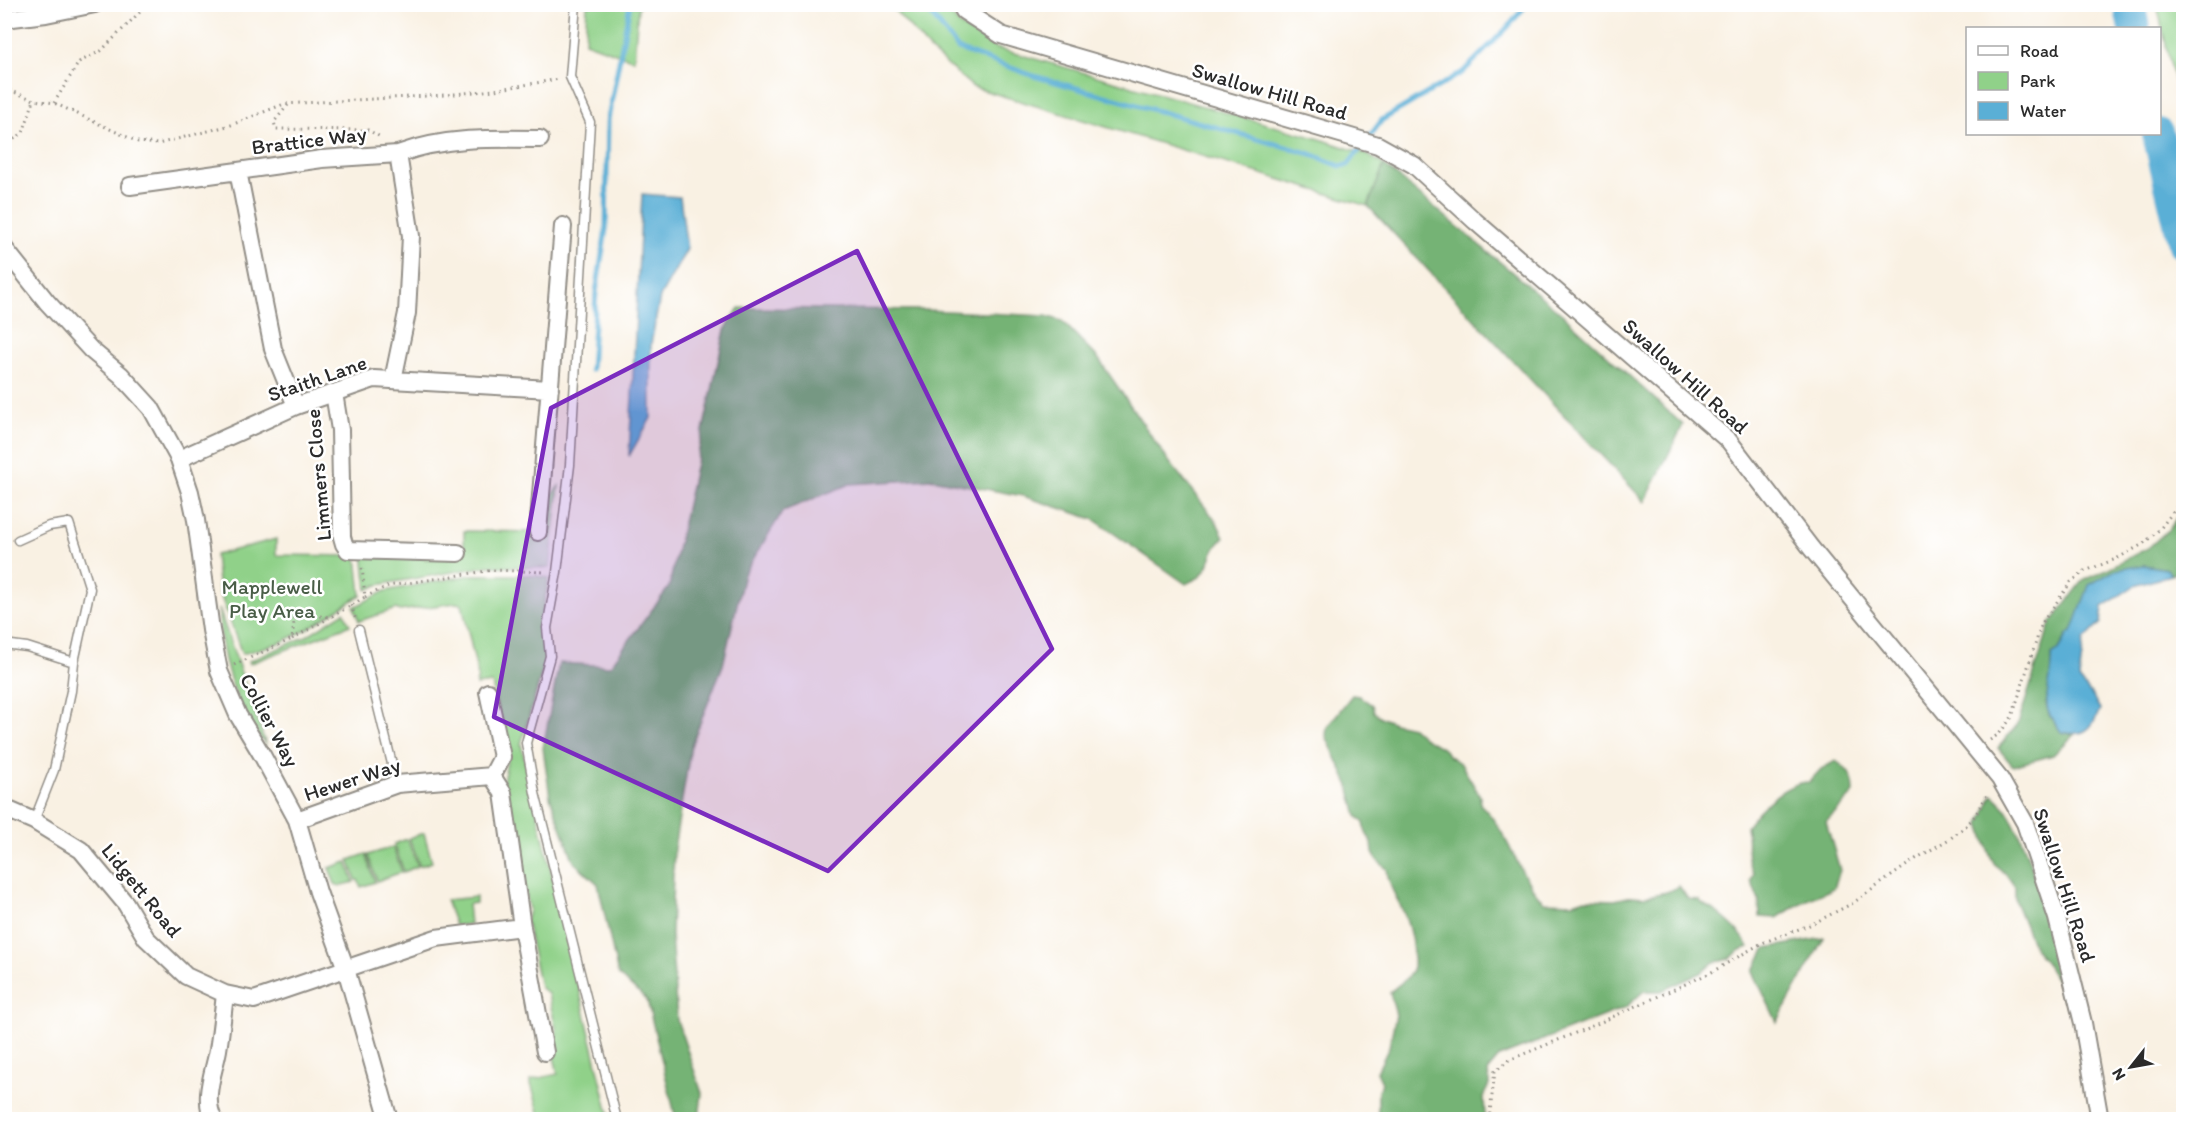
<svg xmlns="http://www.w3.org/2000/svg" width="2188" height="1124" viewBox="0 0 2188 1124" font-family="Itim,sans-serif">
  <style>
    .green { fill: #90d189; stroke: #5e7e5a; stroke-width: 1.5 }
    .forest { fill: #74b375; stroke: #506f50; stroke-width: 1.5 }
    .water { fill: #5aafd6; stroke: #426d80; stroke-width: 1.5 }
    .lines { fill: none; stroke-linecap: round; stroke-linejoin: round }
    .stream { stroke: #5aafd6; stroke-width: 5 }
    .river { stroke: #5aafd6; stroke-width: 32 }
    .lane-casing { stroke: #928e87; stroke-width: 11 }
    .street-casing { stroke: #928e87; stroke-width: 20 }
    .path { stroke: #928e87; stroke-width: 3; stroke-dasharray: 1.5 4.5; stroke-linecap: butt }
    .lane { stroke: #fff; stroke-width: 8 }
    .street { stroke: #fff; stroke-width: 16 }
    .marked { fill: #7b2cbf; fill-opacity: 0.2; stroke: #7b2cbf; stroke-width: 4.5; stroke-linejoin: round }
    .labels { text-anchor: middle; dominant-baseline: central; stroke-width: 5; stroke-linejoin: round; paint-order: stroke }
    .street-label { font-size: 21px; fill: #2b2b2b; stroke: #fff }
    .park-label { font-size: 21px; fill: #495d47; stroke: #fff }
  </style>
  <rect width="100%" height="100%" fill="#fff"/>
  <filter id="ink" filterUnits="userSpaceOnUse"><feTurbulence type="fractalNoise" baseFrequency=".0167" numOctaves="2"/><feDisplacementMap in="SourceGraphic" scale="12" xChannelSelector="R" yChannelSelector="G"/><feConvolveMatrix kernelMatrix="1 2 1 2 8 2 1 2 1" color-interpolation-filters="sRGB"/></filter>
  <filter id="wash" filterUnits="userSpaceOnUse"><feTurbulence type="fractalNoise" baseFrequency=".008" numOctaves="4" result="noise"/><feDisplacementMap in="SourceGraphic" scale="24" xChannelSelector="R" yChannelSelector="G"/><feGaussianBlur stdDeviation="1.35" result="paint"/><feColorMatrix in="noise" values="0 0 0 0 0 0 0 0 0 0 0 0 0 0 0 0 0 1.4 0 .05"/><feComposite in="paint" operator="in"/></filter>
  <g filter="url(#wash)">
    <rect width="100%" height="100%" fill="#f9f1e3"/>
    <path class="green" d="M587 5H640L638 9 634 60 585 42Z
      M890 5H941L961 26 996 48 1320 139 1368 155 1384 165 1368 206 973 87 930 50Z
      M2157 5H2183V120Z
      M559 486 550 568 488 566 377 585 367 590 363 553H464V531L538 532 542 507Z
      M276 539V555L357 556 361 595 304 631 282 642 242 654 219 591 215 555Z
      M471 575H529L549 578 539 629 546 659 521 744 610 1119H541L530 1080 558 1074 550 1040 557 1033 548 994 540 987 526 921 529 910 503 781 508 757 492 683 476 685 478 676 462 604 455 603 400 611 396 609 359 621 354 607 385 591Z
      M219 609 266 745C235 709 219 656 219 609Z
      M344 612 350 625 249 664V661L305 637Z
      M424 833 432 862 420 866 409 838Z
      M407 839 418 866 404 872 394 844Z
      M393 847 402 872 377 881 368 855Z
      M366 854 375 882 361 887 358 880H356L349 860Z
      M347 862 354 882 340 886 335 884 329 868Z
      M476 897V903L468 904 470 924 455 926 446 900Z"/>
    <path class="forest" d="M1384 165 1562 314 1683 425 1645 502 1368 206Z
      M739 308 926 310 1046 316 1062 321 1098 358 1167 459 1216 521 1224 537 1213 551 1208 566 1200 577 1186 584 1093 519 1023 496 932 479 850 484 783 511 744 574 723 665 691 746 674 848 671 934 677 1020 702 1093 699 1119H676L647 1000 618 975 598 884 574 862 550 797 543 748 559 663 610 666 669 587 725 330Z
      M2183 508V568L2171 575 2166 569 2144 565 2072 632 2068 634 2058 651 2052 655 2053 669 2046 704 2049 715 2061 732 2074 735 2053 755 2013 766 1998 748 2018 724 2050 624 2083 581 2148 548 2169 529Z
      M1352 695 1359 696 1372 705 1374 712 1382 718 1394 723 1412 727 1423 737 1445 750 1448 755 1461 764 1480 796V804C1509 831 1516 874 1544 902L1573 903 1585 899 1615 900 1632 896 1643 897 1667 892 1679 886 1688 899 1699 900C1705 907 1712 908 1719 914 1729 922 1743 935 1749 947L1739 951 1731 958 1722 961 1714 962 1701 973 1661 991H1644L1626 1007 1499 1057 1488 1070 1489 1085 1484 1095 1485 1119H1376L1378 1116V1091L1382 1083 1377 1072 1389 1047 1396 1015 1390 993C1397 984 1408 981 1412 970 1414 966 1413 961 1413 957 1413 942 1410 930 1405 916 1398 898 1389 890 1387 869L1377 860 1373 853 1372 843 1366 833 1364 823 1357 816 1349 786 1326 736 1327 727Z
      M1836 761C1849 770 1854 777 1854 793L1826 822 1840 870 1834 888 1799 904 1777 918 1760 917 1759 901 1751 880 1754 873C1742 855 1751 846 1746 827 1759 808 1786 782 1809 782L1821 769Z
      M1992 795C2024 813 2048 931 2062 968L2064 976 2056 980 2046 963 2034 948 2015 901V887L2006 874 1995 865 1989 853 1980 824Z
      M1824 938 1777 1022 1753 972 1766 948Z"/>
    <path class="water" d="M642 194 680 197 687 249 660 297 651 344V418L629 456Z
      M2144 565 2167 569 2171 575 2134 586 2103 607 2101 623 2084 640 2079 679 2093 697 2100 709C2092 730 2084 737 2061 732 2057 725 2050 718 2048 711 2043 696 2054 673 2052 655L2058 651 2068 634 2072 632 2089 585 2115 570Z"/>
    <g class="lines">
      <path class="stream" d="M923 4 958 49 1034 76 1311 154 1340 166 1348 165 1382 120 1463 72 1508 27 1527 4
        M591 370 596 293 606 229 608 119 630 4"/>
      <path class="river" d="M2129 4 2134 28
        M2158 134 2184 244"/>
    </g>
  </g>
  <g filter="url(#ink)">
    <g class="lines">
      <defs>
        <path id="lane" d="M576 4 570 77 590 122 570 465 557 572 547 628 550 656 526 743 535 793 617 1120
          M18 540 49 526 69 523 90 589 74 662
          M359 630 397 784
          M4 644 27 647 74 662 71 691 54 770 34 821"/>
        <path id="street" d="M960 4 964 11 1001 35 1378 145 1414 165 1475 221 1729 441 1811 548 2000 779 2025 823 2057 918 2083 1023 2100 1120
          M4 19 46 14 95 4
          M398 154C444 137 492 138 540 139
          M130 186 238 171
          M4 248 47 302 91 350 121 375 151 408 179 459 190 492 196 520 211 630 219 671 238 715 262 755 297 820 318 892 346 969 389 1120
          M334 393 340 430 342 537 344 544 348 550 458 553
          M296 406 273 349 238 171 322 159 398 154 411 236 407 313 393 380
          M179 459 296 406 374 379 550 389
          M538 532 563 226
          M488 692 502 757 492 776
          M4 808 34 821 81 850 126 904 146 938 186 976 225 994 254 1000 436 938 522 927
          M297 820 397 784 492 776 503 793 522 927 545 1052
          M214 1120C202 1099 214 1072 218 1050 221 1032 223 1012 225 994"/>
      </defs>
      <use href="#lane" class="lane-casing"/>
      <use href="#street" class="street-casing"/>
      <path class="path" d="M4 88 34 100 54 103 138 142 158 144 231 125 284 104 445 95 494 90 559 79
        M54 103 79 62 101 51 148 4
        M288 105 274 122 276 129 368 130 382 138
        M4 146 23 133 34 100
        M365 597 388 586 493 570 545 572
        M351 605 356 620
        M292 639 329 618
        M234 665 292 639 295 614 331 617 365 597 362 566
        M1990 740 1999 734 2012 717 2042 623 2071 582 2085 571 2116 559 2143 544 2160 529 2184 497
        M1489 1120 1495 1071 1509 1060 1590 1027 1710 973 1762 943 1812 924 1853 903 1917 858 1951 838 1967 825 1975 816 1988 793"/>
      <use href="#lane" class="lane"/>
      <use href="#street" class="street"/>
    </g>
  </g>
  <path class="marked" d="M857 251 1052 649 828 871 494 717 551 408Z"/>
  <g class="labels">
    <g class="street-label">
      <text transform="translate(1270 91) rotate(16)">Swallow Hill Road</text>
      <text transform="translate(309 140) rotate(-7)">Brattice Way</text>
      <text transform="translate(1686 376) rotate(42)">Swallow Hill Road</text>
      <text transform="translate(317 378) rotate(-19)">Staith Lane</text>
      <text transform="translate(318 475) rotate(-95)">Limmers Close</text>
      <text transform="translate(270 720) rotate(62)">Collier Way</text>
      <text transform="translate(352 779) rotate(-18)">Hewer Way</text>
      <text transform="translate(2065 885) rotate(72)">Swallow Hill Road</text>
      <text transform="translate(142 890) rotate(51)">Lidgett Road</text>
    </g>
    <g class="park-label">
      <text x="272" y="586">Mapplewell<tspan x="272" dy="24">Play Area</tspan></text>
    </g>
  </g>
  <rect width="2188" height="1124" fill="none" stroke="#fff" stroke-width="24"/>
  <rect x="1966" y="27" width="195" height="108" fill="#ffffff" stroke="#aaaaaa" stroke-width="1.5"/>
  <rect x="1978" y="46" width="30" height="9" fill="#ffffff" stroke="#aaaaaa" stroke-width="1.5"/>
  <text x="2020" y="57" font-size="18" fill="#2b2b2b">Road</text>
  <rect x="1978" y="72" width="30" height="18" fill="#90d189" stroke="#aaaaaa" stroke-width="1.5"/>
  <text x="2020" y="87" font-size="18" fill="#2b2b2b">Park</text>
  <rect x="1978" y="102" width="30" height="18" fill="#5aafd6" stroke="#aaaaaa" stroke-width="1.5"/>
  <text x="2020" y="117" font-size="18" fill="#2b2b2b">Water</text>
  <g transform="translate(2131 1067) rotate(239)" stroke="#ffffff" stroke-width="4.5" paint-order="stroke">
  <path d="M0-4.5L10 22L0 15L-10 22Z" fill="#2b2b2b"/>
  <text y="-9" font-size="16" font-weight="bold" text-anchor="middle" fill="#2b2b2b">N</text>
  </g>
</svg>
